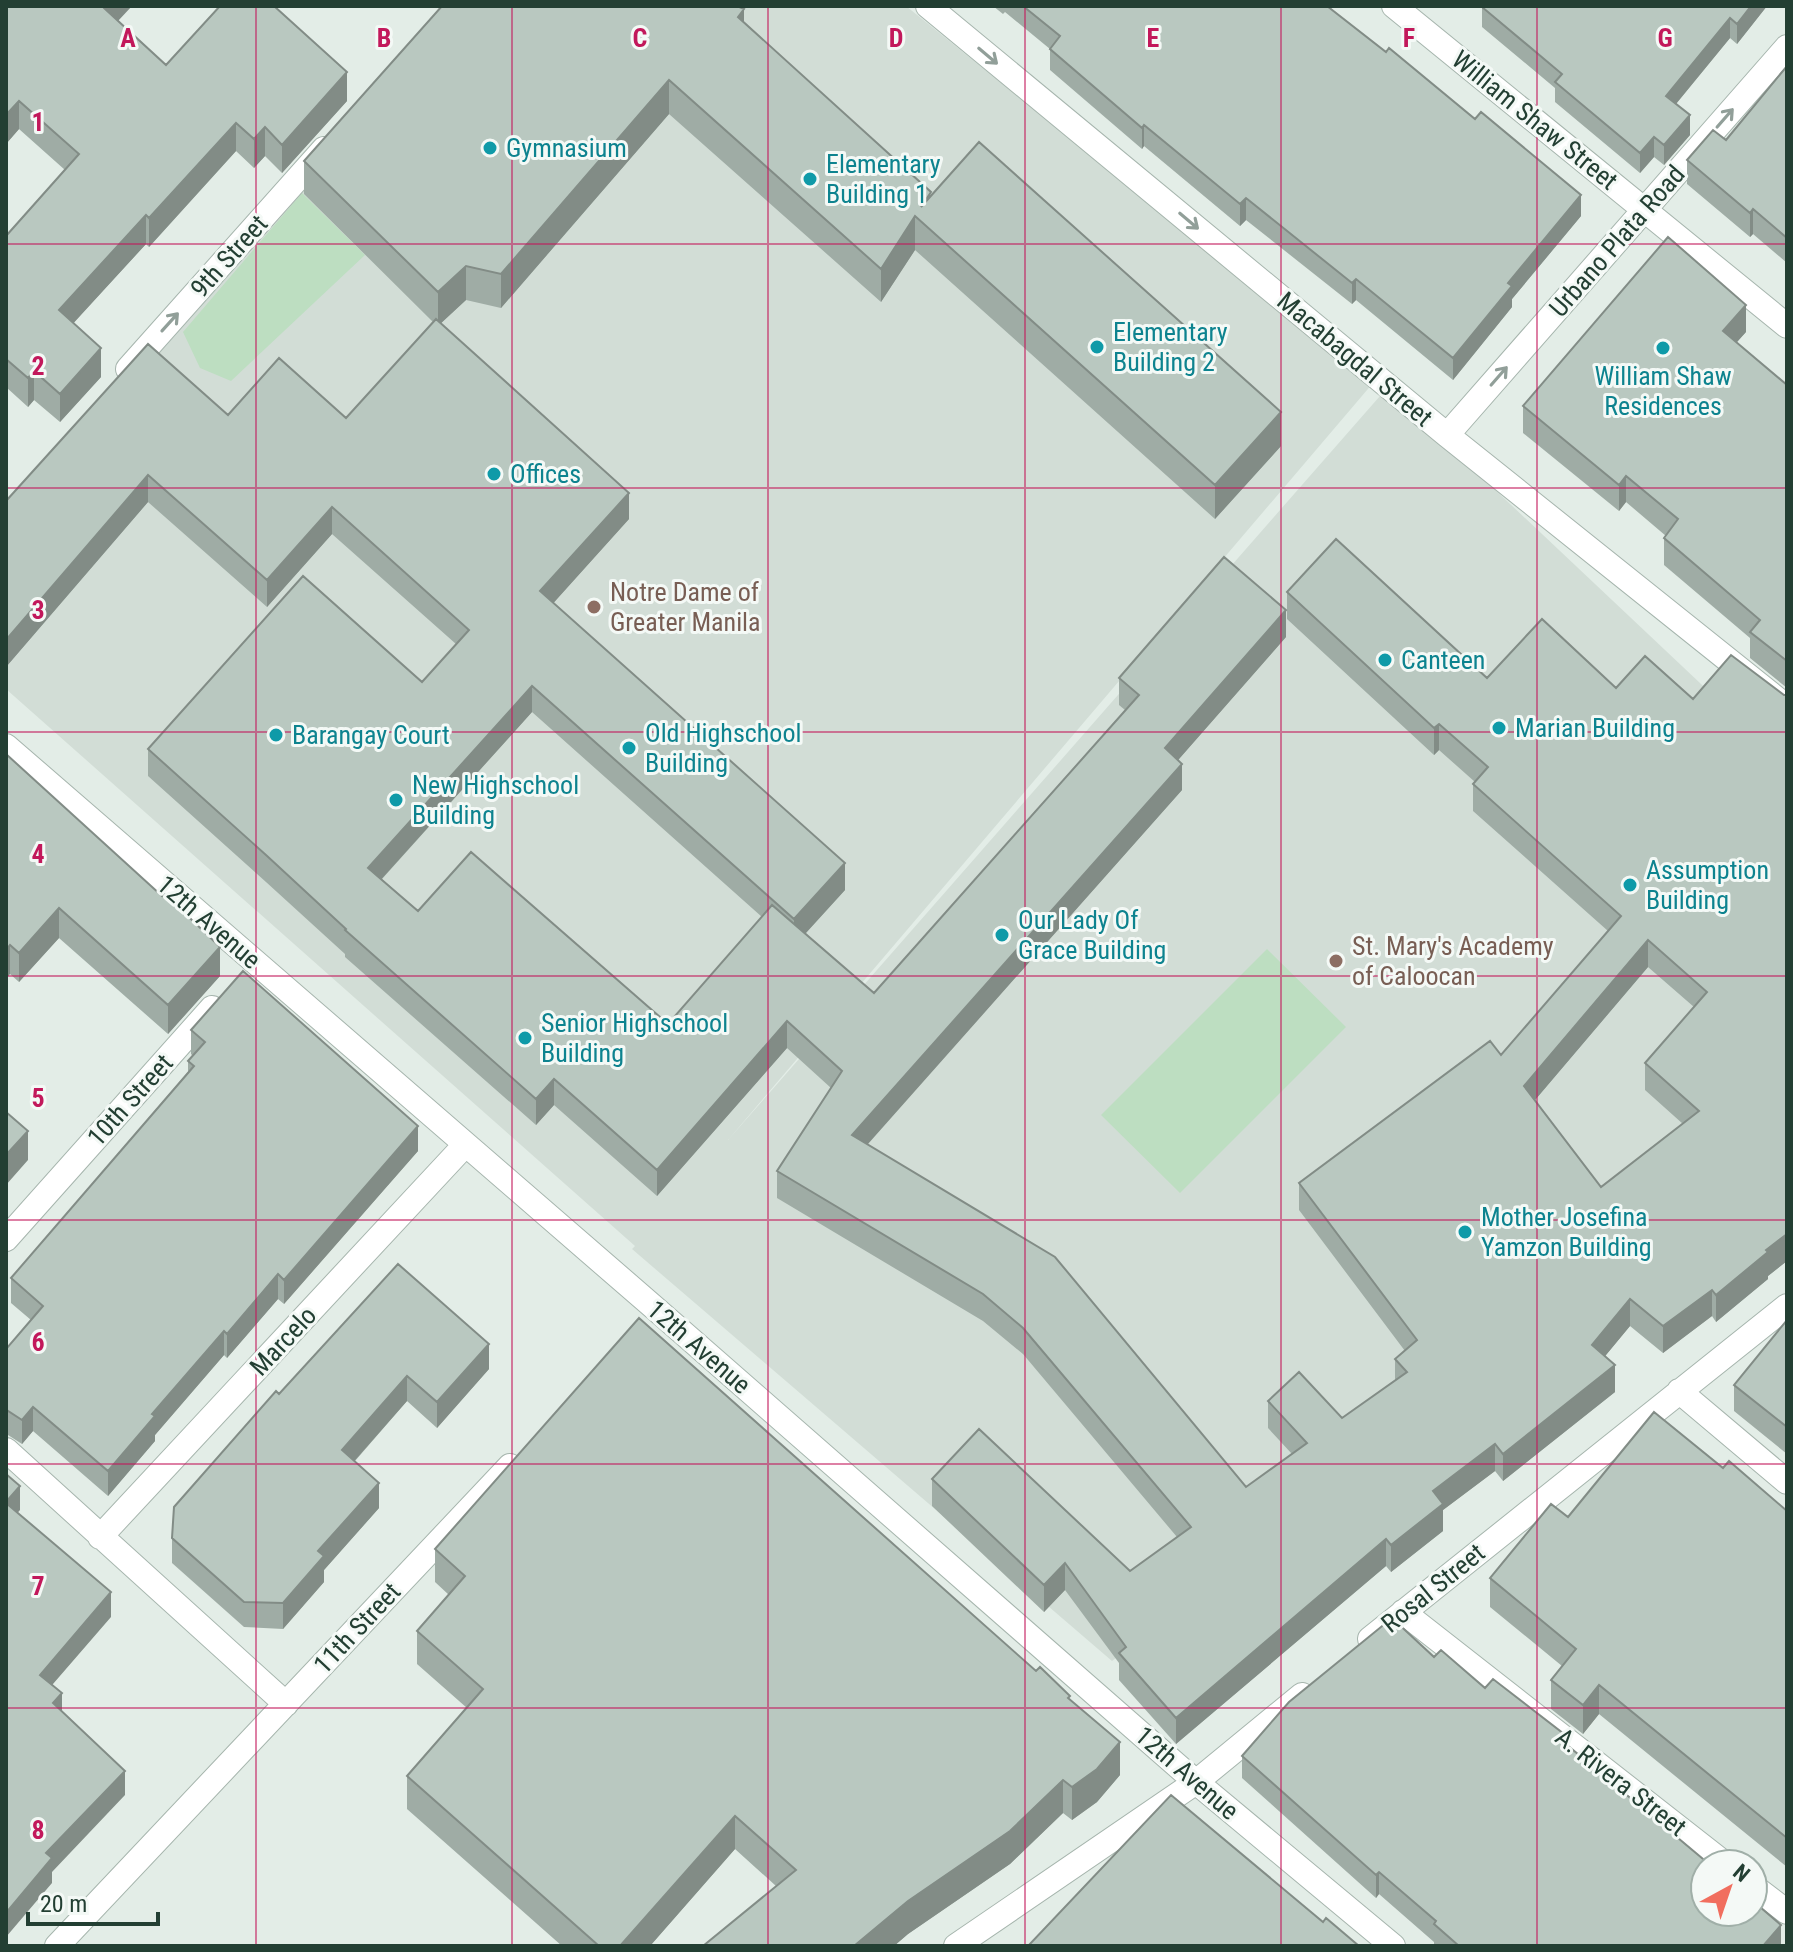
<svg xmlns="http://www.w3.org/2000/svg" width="1793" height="1952" viewBox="0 0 1793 1952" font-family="'Roboto Condensed',sans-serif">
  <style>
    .built { fill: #d2ddd6 }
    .green { fill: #bddec1 }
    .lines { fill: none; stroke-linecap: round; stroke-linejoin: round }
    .street-casing { stroke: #a6b5ad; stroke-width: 26 }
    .street { stroke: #fff; stroke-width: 24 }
    .wall { fill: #9faca5; fill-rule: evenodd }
    .shaded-wall { fill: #828c86 }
    .building { fill: #b9c8c0; stroke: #828c86; stroke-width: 2; fill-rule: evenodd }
    .oneway { stroke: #919f99 }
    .grid { fill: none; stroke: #c2185b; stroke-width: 2; stroke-opacity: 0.55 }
    .culture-dot { fill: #0f9aa8; stroke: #f4f9f6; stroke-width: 3 }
    .education-dot { fill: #8d6e63; stroke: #f4f9f6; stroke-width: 3 }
    .labels { text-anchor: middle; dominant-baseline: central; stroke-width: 6; stroke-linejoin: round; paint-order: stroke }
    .street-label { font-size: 26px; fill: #233f33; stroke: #f4f9f6 }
    .culture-label { font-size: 26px; fill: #0d838f; stroke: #f4f9f6; text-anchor: start }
    .education-label { font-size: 26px; fill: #785e54; stroke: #f4f9f6; text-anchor: start }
    .grid-label { font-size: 26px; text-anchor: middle; font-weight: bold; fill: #c2185b; stroke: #f4f9f6; stroke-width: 6; stroke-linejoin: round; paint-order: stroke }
  </style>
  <rect width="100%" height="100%" fill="#e3ede7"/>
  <path class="built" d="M469 6H906L1373 383 728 1140 1387 388 1787 765V1158L1112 1661 632 1249 635 1246 6 689V525Z"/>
  <path class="green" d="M302 193 365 255 231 381 200 368 183 332Z
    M1267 949 1346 1027 1180 1193 1101 1115Z"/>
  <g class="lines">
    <defs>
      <path id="street" d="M928 6 1447 435 1787 707
        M1394 6 1787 326
        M128 369 324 149
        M1447 435 1787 47
        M6 746 657 1310 1196 1782 1393 1946
        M6 1239 212 1008
        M1679 1391 1787 1482
        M6 1450 286 1704
        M100 1537 465 1145
        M1403 1612 1725 1864
        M1370 1639 1787 1306
        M1753 1886 1787 1912
        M57 1946 510 1466
        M956 1946 1196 1782 1302 1695"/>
    </defs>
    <use href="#street" class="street-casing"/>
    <use href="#street" class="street"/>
  </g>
  <path class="wall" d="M6 6 118 21 166 65 347 101 282 173 265 156 254 168 236 151 149 247 146 244 73 323 101 377 60 422 34 400 28 407 6 387V236L65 170 19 129 6 144Z
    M993 6H1327L1581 216 1512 299V307L1453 380 1356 300 1352 304 1246 220 1240 226 1144 146 1142 149 1050 70V49L1005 12 1003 14Z
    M1767 6 1737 44 1730 38 1676 104 1690 135 1664 165 1654 157 1640 173 1555 102V88L1482 27V7Z
    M744 22 931 196 1281 446 1215 519 915 250 881 302 669 114 501 308 466 300 441 323 629 519 553 603 845 890 805 934 874 993 1125 710 1119 705V678L1286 637 1178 760 1182 790 867 1144 1246 1487 1292 1454 1268 1428V1401L1342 1418 1395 1380V1359L1405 1351 1299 1210V1183L1501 1055 1608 931 1473 811V784L1475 782 1439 750 1434 755 1287 619V592L1487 678 1616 688 1693 699 1787 695V1261L1768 1276V1279L1716 1322 1712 1316 1663 1353 1630 1326 1605 1356 1615 1392 1503 1481 1495 1471 1443 1510V1531L1391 1572 1386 1566 1176 1744 1119 1680V1663L1065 1590 1044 1612 932 1506V1479L1130 1571 1177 1537 1023 1354 983 1321 777 1198V1171L831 1088 787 1048 657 1196 554 1105 536 1125 345 957V954L266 882 148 776V749L422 682 456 644 332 534 267 607 148 502 6 667V501L228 415 346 418 433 322 304 194V161ZM532 712 762 917 668 1024 418 911 382 879ZM1648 967 1694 1007 1645 1063V1090L1683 1124 1601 1187 1535 1100Z
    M1787 66V263L1753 234 1750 237 1687 184V160L1726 140Z
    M1746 332 1736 342 1787 385V688L1750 658V638L1664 565V538L1666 536 1626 502 1619 511 1523 433V406Z
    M6 754 220 976 168 1034 59 938 19 982 10 974Z
    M191 1030 418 1151 284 1304 278 1299 227 1358 224 1355 155 1435V1441L108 1496 33 1431 22 1444 8 1435 6 1349 31 1320 11 1303V1278L188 1072V1061L193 1056 191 1054Z
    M398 1264 489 1369 437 1428 407 1401 355 1461 379 1508 324 1570V1582L283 1629 244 1627 172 1563V1538L279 1394Z
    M1787 1320V1454L1734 1411V1385Z
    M1723 1468 1787 1511V1867L1599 1714 1583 1734 1551 1709V1680L1562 1666 1490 1607V1578L1568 1517Z
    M435 1549 1036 1671 1070 1700 1120 1775 1097 1802 1072 1820 1063 1813 1010 1864 908 1934 894 1946H703L776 1886 735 1849 650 1946H562L407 1809V1776L467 1708 417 1664V1631L449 1595 435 1582Z
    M1434 1657 1485 1688 1564 1742 1781 1946H1434V1942L1379 1894 1376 1898 1242 1778V1756Z"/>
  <path class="shaded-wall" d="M105 6H132L104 36V8Z
    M1751 6H1767L1737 44V24Z
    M744 9V43L738 17Z
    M1730 18V38L1666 116V96Z
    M347 72V101L282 173V145Z
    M669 80V114L501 308V274Z
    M19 101V129L6 144V115Z
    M1690 115V135L1664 165V145Z
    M236 123V151L149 247V218Z
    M1144 125V146L1142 149V128Z
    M265 127V156L254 168V139Z
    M1654 137V157L1640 173V153Z
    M1581 195V216L1512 299V307L1453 380V358L1508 283Z
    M1246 198V220L1240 226V204Z
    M1753 209V234L1750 237V213Z
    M146 215V244L59 339V310Z
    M915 216V250L881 302V269Z
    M466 266V300L438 326V292Z
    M1356 279V300L1352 304V283Z
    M1746 305V332L1723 358V331Z
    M101 348V377L60 422V394Z
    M34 371V400L28 407V378Z
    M1281 412V446L1215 519V485Z
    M148 475V502L6 667V640Z
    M1626 476V502L1619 511V485Z
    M629 493V519L540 618V591Z
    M332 507V534L267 607V580Z
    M1286 610V637L1165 775V748Z
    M532 686V712L368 894V868Z
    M1439 724V750L1434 755V728Z
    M1182 764V790L852 1162V1135Z
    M845 863V890L794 946V919Z
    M59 908V938L19 982V953Z
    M1648 940V967L1524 1113V1086Z
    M10 945V974L6 979V950Z
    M220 947V976L168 1034V1005Z
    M787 1021V1048L657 1196V1170Z
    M554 1079V1105L536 1125V1099Z
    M418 1126V1151L284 1304V1280Z
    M28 1131V1160L6 1185V1155Z
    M1787 1234V1261L1768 1276V1279L1716 1322V1295L1766 1250Z
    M278 1274V1299L227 1358V1334Z
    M1712 1290V1316L1663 1353V1326Z
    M1630 1299V1326L1592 1372V1345Z
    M224 1331V1355L155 1435V1441L108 1496V1471L152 1414Z
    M489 1344V1369L437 1428V1402Z
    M1615 1365V1392L1503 1481V1454Z
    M407 1376V1401L342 1475V1450Z
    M33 1407V1431L22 1444V1420Z
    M8 1411V1435L6 1436V1412Z
    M1495 1444V1471L1443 1510V1531L1391 1572V1545L1433 1491Z
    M379 1483V1508L324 1570V1582L283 1629V1603L318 1551Z
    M20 1486V1510L6 1526V1502Z
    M1386 1539V1566L1176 1744V1718Z
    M1065 1563V1590L1044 1612V1585Z
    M111 1592V1617L40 1699V1675Z
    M1599 1685V1714L1583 1734V1705Z
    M62 1693V1718L53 1703Z
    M1120 1742V1775L1097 1802 1072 1820V1787Z
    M125 1771V1795L52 1872V1883L6 1937V1913L46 1853Z
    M1063 1780V1813L1010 1864 908 1934 894 1946H854L908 1901Z
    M735 1816V1849L650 1946H620Z
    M1379 1872V1894L1376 1898V1875Z
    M1781 1925V1946H1763Z"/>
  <path class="building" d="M6 6H105L104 8 166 65 220 6H274L347 72 282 145 265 127 254 139 236 123 149 218 146 215 59 310 101 348 60 394 34 371 28 378 6 359V236L79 154 19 101 6 115Z
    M442 6H737L744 9 738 17 931 192 921 207 979 142 1281 412 1215 485 915 216 881 269 669 80 501 274 466 266 438 292 304 161Z
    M1023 6H1327L1386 52 1389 48 1475 119 1481 112 1581 195 1508 283 1512 286 1453 358 1356 279 1352 283 1246 198 1240 204 1144 125 1142 128 1050 49 1060 36Z
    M1483 6H1751L1737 24 1730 18 1666 96 1690 115 1664 145 1654 137 1640 153 1555 82 1562 74 1482 7Z
    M1787 66V238L1753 209 1750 213 1687 160 1713 130 1726 140Z
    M1668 237 1746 305 1723 331 1787 385V661L1750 632 1760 620 1664 538 1678 519 1626 476 1619 485 1523 406Z
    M436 319 629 493 540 591 845 863 794 919 532 686 368 868 418 911 471 852 668 1024 772 905 874 993 1139 695 1119 678 1224 557 1286 610 1165 748 1182 764 852 1135 1055 1257 1246 1487 1307 1443 1268 1401 1299 1372 1342 1418 1407 1372 1395 1359 1417 1340 1299 1183 1490 1041 1501 1055 1621 916 1473 784 1488 767 1439 724 1434 728 1287 592 1336 539 1487 678 1542 619 1616 688 1645 656 1693 699 1731 655 1784 695H1787V1234L1766 1250 1768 1252 1716 1295 1712 1290 1663 1326 1630 1299 1592 1345 1615 1365 1503 1454 1495 1444 1433 1491 1443 1504 1391 1545 1386 1539 1176 1718 1119 1653 1126 1647 1065 1563 1044 1585 932 1479 979 1429 1130 1571 1191 1527 1023 1328 983 1294 777 1171 842 1071 787 1021 657 1170 554 1079 536 1099 345 930 346 929 266 855 148 749 303 576 422 682 469 630 332 507 267 580 148 475 6 640V501L148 344 228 415 279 358 346 418ZM1648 940 1707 992 1645 1063 1699 1111 1601 1187 1524 1086Z
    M6 754 162 896 164 893 220 947 168 1005 59 908 19 953 10 945 6 950Z
    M243 971 418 1126 284 1280 278 1274 227 1334 224 1331 152 1414 155 1416 108 1471 33 1407 22 1420 8 1411 6 1412V1349L43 1306 11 1278 194 1066 188 1061 205 1042 191 1030Z
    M6 1112 28 1131 6 1155Z
    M398 1264 489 1344 437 1402 407 1376 342 1450 379 1483 318 1551 324 1556 283 1603 244 1602 172 1538 174 1507 276 1391 279 1394Z
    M639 1318 1036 1671 1040 1667 1070 1696 1068 1698 1120 1742 1097 1769 1072 1787 1063 1780 1010 1831 908 1901 854 1946H703L796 1870 735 1816 620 1946H599L407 1776 483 1689 417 1631 465 1576 435 1549Z
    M1787 1320V1427L1734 1385Z
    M1654 1412 1723 1468 1729 1461 1787 1511V1838L1599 1685 1583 1705 1551 1680 1576 1649 1490 1578 1551 1504 1568 1517Z
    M6 1474 20 1486 6 1502Z
    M6 1503 111 1592 40 1675 62 1693 53 1703 125 1771 46 1853 52 1858 6 1913Z
    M1392 1618 1434 1657 1441 1650 1485 1688 1493 1679 1564 1734 1560 1739 1709 1864H1705V1912H1753V1901L1781 1925 1763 1946H1459L1434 1924 1436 1921 1379 1872 1376 1875 1242 1756 1289 1702Z
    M1171 1795 1323 1922 1326 1918 1359 1946H1028Z"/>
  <defs><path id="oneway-shaft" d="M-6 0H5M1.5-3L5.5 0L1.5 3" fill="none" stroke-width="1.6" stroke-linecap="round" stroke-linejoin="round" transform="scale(2)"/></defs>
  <g class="oneway">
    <use href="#oneway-shaft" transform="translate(988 56) rotate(40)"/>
    <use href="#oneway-shaft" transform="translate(1725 118) rotate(-49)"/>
    <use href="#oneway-shaft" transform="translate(1189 221) rotate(40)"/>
    <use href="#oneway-shaft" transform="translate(170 322) rotate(-48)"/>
    <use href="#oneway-shaft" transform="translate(1499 376) rotate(-49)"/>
  </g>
  <path class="grid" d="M256 6V1946M512 6V1946M768 6V1946M1025 6V1946M1281 6V1946M1537 6V1946M6 244H1787M6 488H1787M6 732H1787M6 976H1787M6 1220H1787M6 1464H1787M6 1708H1787"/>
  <g class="culture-dot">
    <circle cx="490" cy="148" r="8"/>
    <circle cx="810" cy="179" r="8"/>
    <circle cx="1097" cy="347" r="8"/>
    <circle cx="1663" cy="348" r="8"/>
    <circle cx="494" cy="474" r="8"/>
    <circle cx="1385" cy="660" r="8"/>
    <circle cx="1499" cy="728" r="8"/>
    <circle cx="276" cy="735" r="8"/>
    <circle cx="629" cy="748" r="8"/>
    <circle cx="396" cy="800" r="8"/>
    <circle cx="1630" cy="885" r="8"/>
    <circle cx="1002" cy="935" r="8"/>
    <circle cx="525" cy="1038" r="8"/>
    <circle cx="1465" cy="1232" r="8"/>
  </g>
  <g class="education-dot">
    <circle cx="594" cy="607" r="8"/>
    <circle cx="1336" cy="961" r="8"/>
  </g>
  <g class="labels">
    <g class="street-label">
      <text transform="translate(1535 120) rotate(39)">William Shaw Street</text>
      <text transform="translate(1617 241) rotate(-49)">Urbano Plata Road</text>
      <text transform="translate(229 256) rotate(-48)">9th Street</text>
      <text transform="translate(1355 359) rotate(40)">Macabagdal Street</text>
      <text transform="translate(209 922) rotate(41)">12th Avenue</text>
      <text transform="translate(130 1100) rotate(-48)">10th Street</text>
      <text transform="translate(283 1341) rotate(-47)">Marcelo</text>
      <text transform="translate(699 1347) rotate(41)">12th Avenue</text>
      <text transform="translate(1433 1588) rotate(-39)">Rosal Street</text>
      <text transform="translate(357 1628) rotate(-47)">11th Street</text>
      <text transform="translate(1187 1773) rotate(41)">12th Avenue</text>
      <text transform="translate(1621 1782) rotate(38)">A. Rivera Street</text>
    </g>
    <g class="culture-label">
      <text x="506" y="148">Gymnasium</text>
      <text x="826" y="164">Elementary<tspan x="826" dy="30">Building 1</tspan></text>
      <text x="1113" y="332">Elementary<tspan x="1113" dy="30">Building 2</tspan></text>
      <text x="1663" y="376" text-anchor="middle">William Shaw<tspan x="1663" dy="30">Residences</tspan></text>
      <text x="510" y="474">Offices</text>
      <text x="1401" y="660">Canteen</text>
      <text x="1515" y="728">Marian Building</text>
      <text x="645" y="733">Old Highschool<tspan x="645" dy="30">Building</tspan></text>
      <text x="292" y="735">Barangay Court</text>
      <text x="412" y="785">New Highschool<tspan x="412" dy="30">Building</tspan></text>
      <text x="1646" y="870">Assumption<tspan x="1646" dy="30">Building</tspan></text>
      <text x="1018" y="920">Our Lady Of<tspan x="1018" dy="30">Grace Building</tspan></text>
      <text x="541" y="1023">Senior Highschool<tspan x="541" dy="30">Building</tspan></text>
      <text x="1481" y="1217">Mother Josefina<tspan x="1481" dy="30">Yamzon Building</tspan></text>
    </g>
    <g class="education-label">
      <text x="610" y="592">Notre Dame of<tspan x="610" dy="30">Greater Manila</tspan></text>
      <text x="1352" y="946">St. Mary's Academy<tspan x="1352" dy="30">of Caloocan</tspan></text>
    </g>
  </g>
  <g class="grid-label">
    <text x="128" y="47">A</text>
    <text x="384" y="47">B</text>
    <text x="640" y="47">C</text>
    <text x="896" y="47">D</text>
    <text x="1153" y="47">E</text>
    <text x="1409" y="47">F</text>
    <text x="1665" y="47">G</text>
    <text x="38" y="131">1</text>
    <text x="38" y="375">2</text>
    <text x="38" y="619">3</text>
    <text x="38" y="863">4</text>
    <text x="38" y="1107">5</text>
    <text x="38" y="1351">6</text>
    <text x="38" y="1595">7</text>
    <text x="38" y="1839">8</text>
  </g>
  <rect width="1793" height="1952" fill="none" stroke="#233f33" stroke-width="16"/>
  <g transform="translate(1729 1888) rotate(40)"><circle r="38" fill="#f4f9f6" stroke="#a0afa8" stroke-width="2"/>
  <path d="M0-6L14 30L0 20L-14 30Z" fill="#f16e5e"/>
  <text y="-12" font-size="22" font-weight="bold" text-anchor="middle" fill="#233f33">N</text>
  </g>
  <path d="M28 1912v12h130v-12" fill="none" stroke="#233f33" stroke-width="4"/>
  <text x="40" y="1912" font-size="24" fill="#233f33" stroke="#f4f9f6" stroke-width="6" paint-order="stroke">20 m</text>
</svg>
